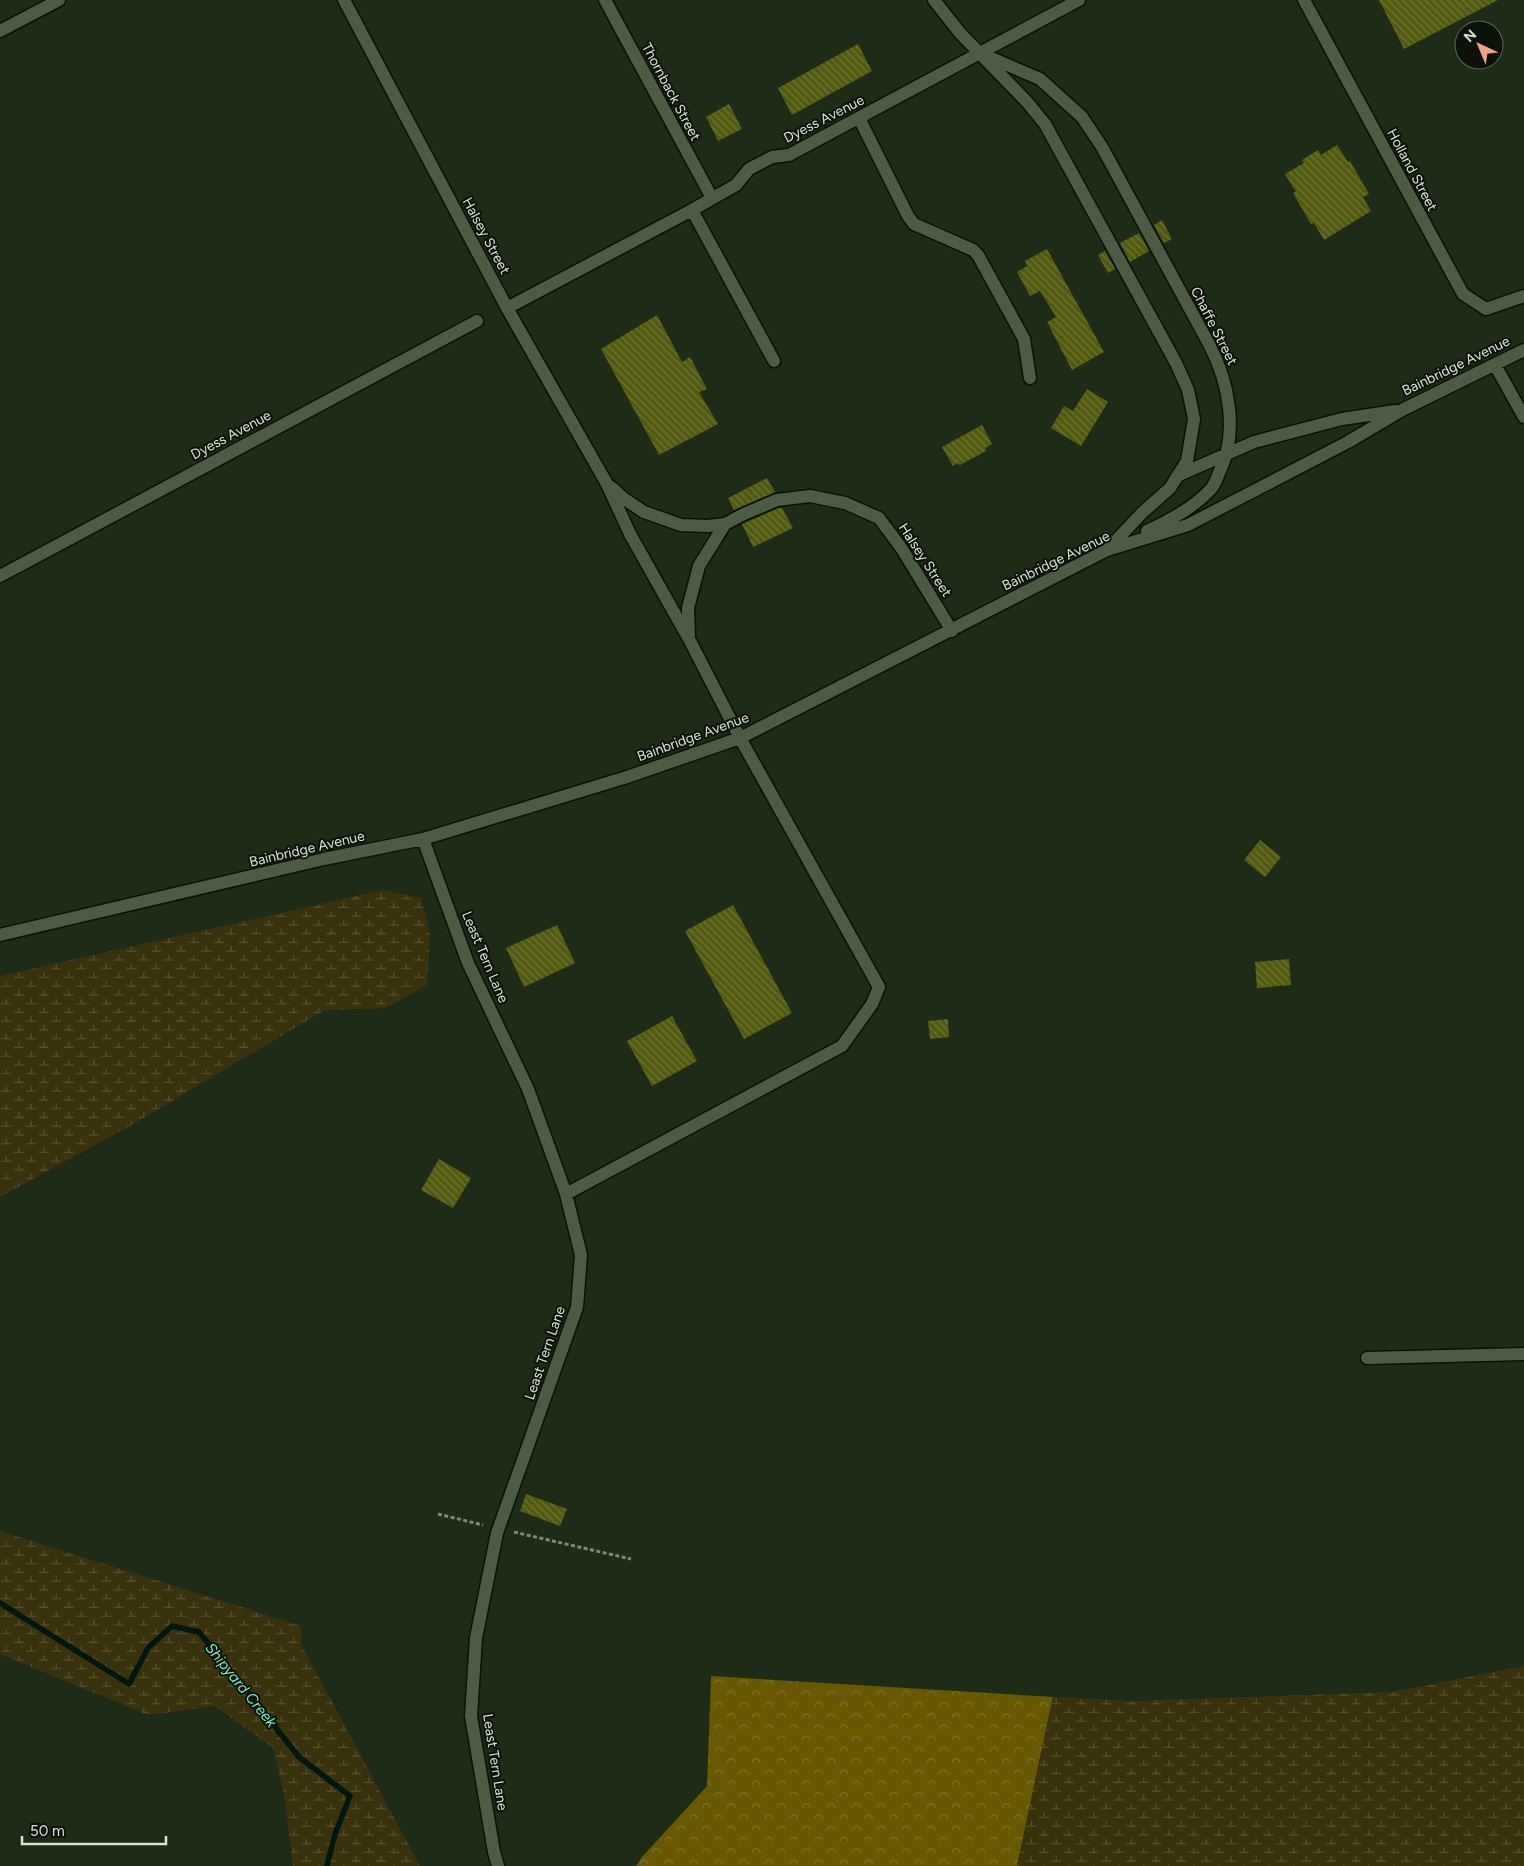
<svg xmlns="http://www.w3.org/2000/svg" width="1524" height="1866" viewBox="0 0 1524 1866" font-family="Figtree,sans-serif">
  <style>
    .forest { fill: url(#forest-crowns) }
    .wetland { fill: url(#wetland-marsh) }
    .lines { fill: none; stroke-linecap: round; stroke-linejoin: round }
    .stream { stroke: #00160f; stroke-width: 5.5 }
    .building { fill: url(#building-back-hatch) }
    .minor-casing { stroke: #081302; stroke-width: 15 }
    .path { stroke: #7f8978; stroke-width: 3; stroke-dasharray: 4 2.5; stroke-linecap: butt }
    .minor { stroke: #4d5b44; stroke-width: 12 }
    .labels { text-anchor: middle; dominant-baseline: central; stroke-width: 4; stroke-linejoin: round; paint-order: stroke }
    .street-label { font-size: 14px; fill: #dbe3d6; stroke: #0c1209 }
    .water-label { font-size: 15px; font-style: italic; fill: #71efcb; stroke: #0c1209 }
  </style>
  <defs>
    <pattern id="forest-crowns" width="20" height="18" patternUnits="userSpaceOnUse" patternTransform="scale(1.25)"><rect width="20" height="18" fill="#685803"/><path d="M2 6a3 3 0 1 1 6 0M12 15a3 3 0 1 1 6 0" fill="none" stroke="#7d7027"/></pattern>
    <pattern id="wetland-marsh" width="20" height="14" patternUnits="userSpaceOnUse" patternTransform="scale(1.25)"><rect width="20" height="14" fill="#3a320c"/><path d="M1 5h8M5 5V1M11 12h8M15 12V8" fill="none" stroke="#56502f"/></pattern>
    <pattern id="building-back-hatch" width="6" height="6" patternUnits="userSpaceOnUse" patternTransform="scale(1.25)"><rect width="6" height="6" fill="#535a10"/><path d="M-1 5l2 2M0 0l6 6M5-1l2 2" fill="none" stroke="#6b7232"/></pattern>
  </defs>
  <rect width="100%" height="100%" fill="#1e2b16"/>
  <path class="forest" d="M711 1676 1053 1697 1017 1866H636L643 1856 707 1786Z"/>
  <path class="wetland" d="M383 890 421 898 430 933 427 985 386 1008 325 1010 130 1126 0 1197V976Z
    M0 1531 301 1626 302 1646 420 1866H293L284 1794 273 1748 215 1706 148 1715 0 1654Z
    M1524 1666V1866H1017L1053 1697 1132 1701 1392 1692Z"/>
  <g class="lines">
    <path class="stream" d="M0 1603 129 1684 148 1648 172 1626 199 1632 299 1757 350 1796 335 1834 327 1866"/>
  </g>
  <path class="building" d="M1379 0H1498L1404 49Z
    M858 44 872 71 792 115 778 88Z
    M729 104 742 129 718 141 706 117Z
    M1337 145 1348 162 1350 161 1369 194 1363 197 1371 211 1324 240 1314 223 1311 224 1293 193 1296 192 1285 174 1304 163 1302 160 1318 150 1321 155Z
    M1162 220 1172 239 1164 243 1154 225Z
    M1139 233 1149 251 1130 262 1120 243Z
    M1047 249 1104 352 1072 370 1047 322 1056 317 1040 291 1030 296 1017 272 1027 266 1025 261Z
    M1105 251 1115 269 1108 273 1098 255Z
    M657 315 682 362 690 357 707 389 699 392 718 424 659 455 601 349Z
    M1087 389 1108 402 1081 446 1051 428 1064 406 1073 411Z
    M982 425 992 444 985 448 986 451 960 465 958 463 953 466 942 447Z
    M767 478 775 492 734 510 728 498Z
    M779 508H782L793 528 753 547 742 524Z
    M1260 840 1281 857 1265 877 1244 860Z
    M733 905 792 1013 744 1039 685 931Z
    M557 925 575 963 524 987 506 948Z
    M1289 959 1291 985 1257 988 1255 962Z
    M672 1016 697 1061 652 1086 627 1041Z
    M948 1019 949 1037 930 1039 928 1021Z
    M439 1159 471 1178 453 1208 421 1190Z
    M526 1494 567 1509 560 1526 520 1511Z"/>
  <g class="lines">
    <defs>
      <path id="minor" d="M344 0 507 308 607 484 630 534 689 639 740 738 879 987 872 1004 842 1046 566 1194
        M605 0 712 198
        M934 0 960 33 1027 102 1045 124 1176 363 1188 390 1194 419 1187 461 1170 488 1143 512 1108 549
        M1304 0 1463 294 1486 309 1524 296
        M0 31 59 0
        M984 55 1040 79 1082 117 1102 147 1209 344C1229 382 1239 433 1219 473 1217 478 1215 485 1210 490 1193 508 1169 521 1147 531
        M859 118 908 216 914 224 973 250 978 255 1024 339 1030 378
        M692 210 774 361
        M507 308 692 210 736 185 749 169 772 157 789 155 1079 0
        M1495 365 1524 417
        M1177 476 1254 442 1342 419 1395 411
        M611 487 623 498 644 512 681 525 708 526 725 524 744 514 777 500 810 496 845 503 879 518 902 549 952 631
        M0 576 477 321
        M689 636 688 608 699 566 725 524
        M423 839 468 963 528 1089 566 1194 581 1255 577 1307 497 1533 476 1638 471 1716 494 1852 498 1866
        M0 935 324 859 423 839 627 777 740 738 1107 550 1188 525 1348 442 1402 410 1524 350
        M1367 1358 1524 1354"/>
    </defs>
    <use href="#minor" class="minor-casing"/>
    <path class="path" d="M438 1514 483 1525
      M514 1532 631 1559"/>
    <use href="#minor" class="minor"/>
  </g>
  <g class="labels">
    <g class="street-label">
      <text transform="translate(671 92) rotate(62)">Thornback Street</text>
      <text transform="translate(824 119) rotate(-27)">Dyess Avenue</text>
      <text transform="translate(1412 170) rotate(62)">Holland Street</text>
      <text transform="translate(486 236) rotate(62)">Halsey Street</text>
      <text transform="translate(1214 326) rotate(63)">Chaffe Street</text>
      <text transform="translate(1456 366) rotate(-26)">Bainbridge Avenue</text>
      <text transform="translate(231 435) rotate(-28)">Dyess Avenue</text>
      <text transform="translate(925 560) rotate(57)">Halsey Street</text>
      <text transform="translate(1056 561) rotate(-26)">Bainbridge Avenue</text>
      <text transform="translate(693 737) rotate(-20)">Bainbridge Avenue</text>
      <text transform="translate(307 849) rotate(-13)">Bainbridge Avenue</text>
      <text transform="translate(485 957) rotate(67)">Least Tern Lane</text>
      <text transform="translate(545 1353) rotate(-71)">Least Tern Lane</text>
      <text transform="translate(495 1762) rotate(81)">Least Tern Lane</text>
    </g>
    <g class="water-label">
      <text transform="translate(241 1685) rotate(51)">Shipyard Creek</text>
    </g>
  </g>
  <g transform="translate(1479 45) rotate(316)"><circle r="24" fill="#0c1209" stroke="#5f665b"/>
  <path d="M0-4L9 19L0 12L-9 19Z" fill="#f39f83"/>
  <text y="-8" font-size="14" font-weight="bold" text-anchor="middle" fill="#dbe3d6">N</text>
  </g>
  <path d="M22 1836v8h144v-8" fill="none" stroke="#dbe3d6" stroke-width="2.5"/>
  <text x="30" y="1836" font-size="15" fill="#dbe3d6" stroke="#0c1209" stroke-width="4" paint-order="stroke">50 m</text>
</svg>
